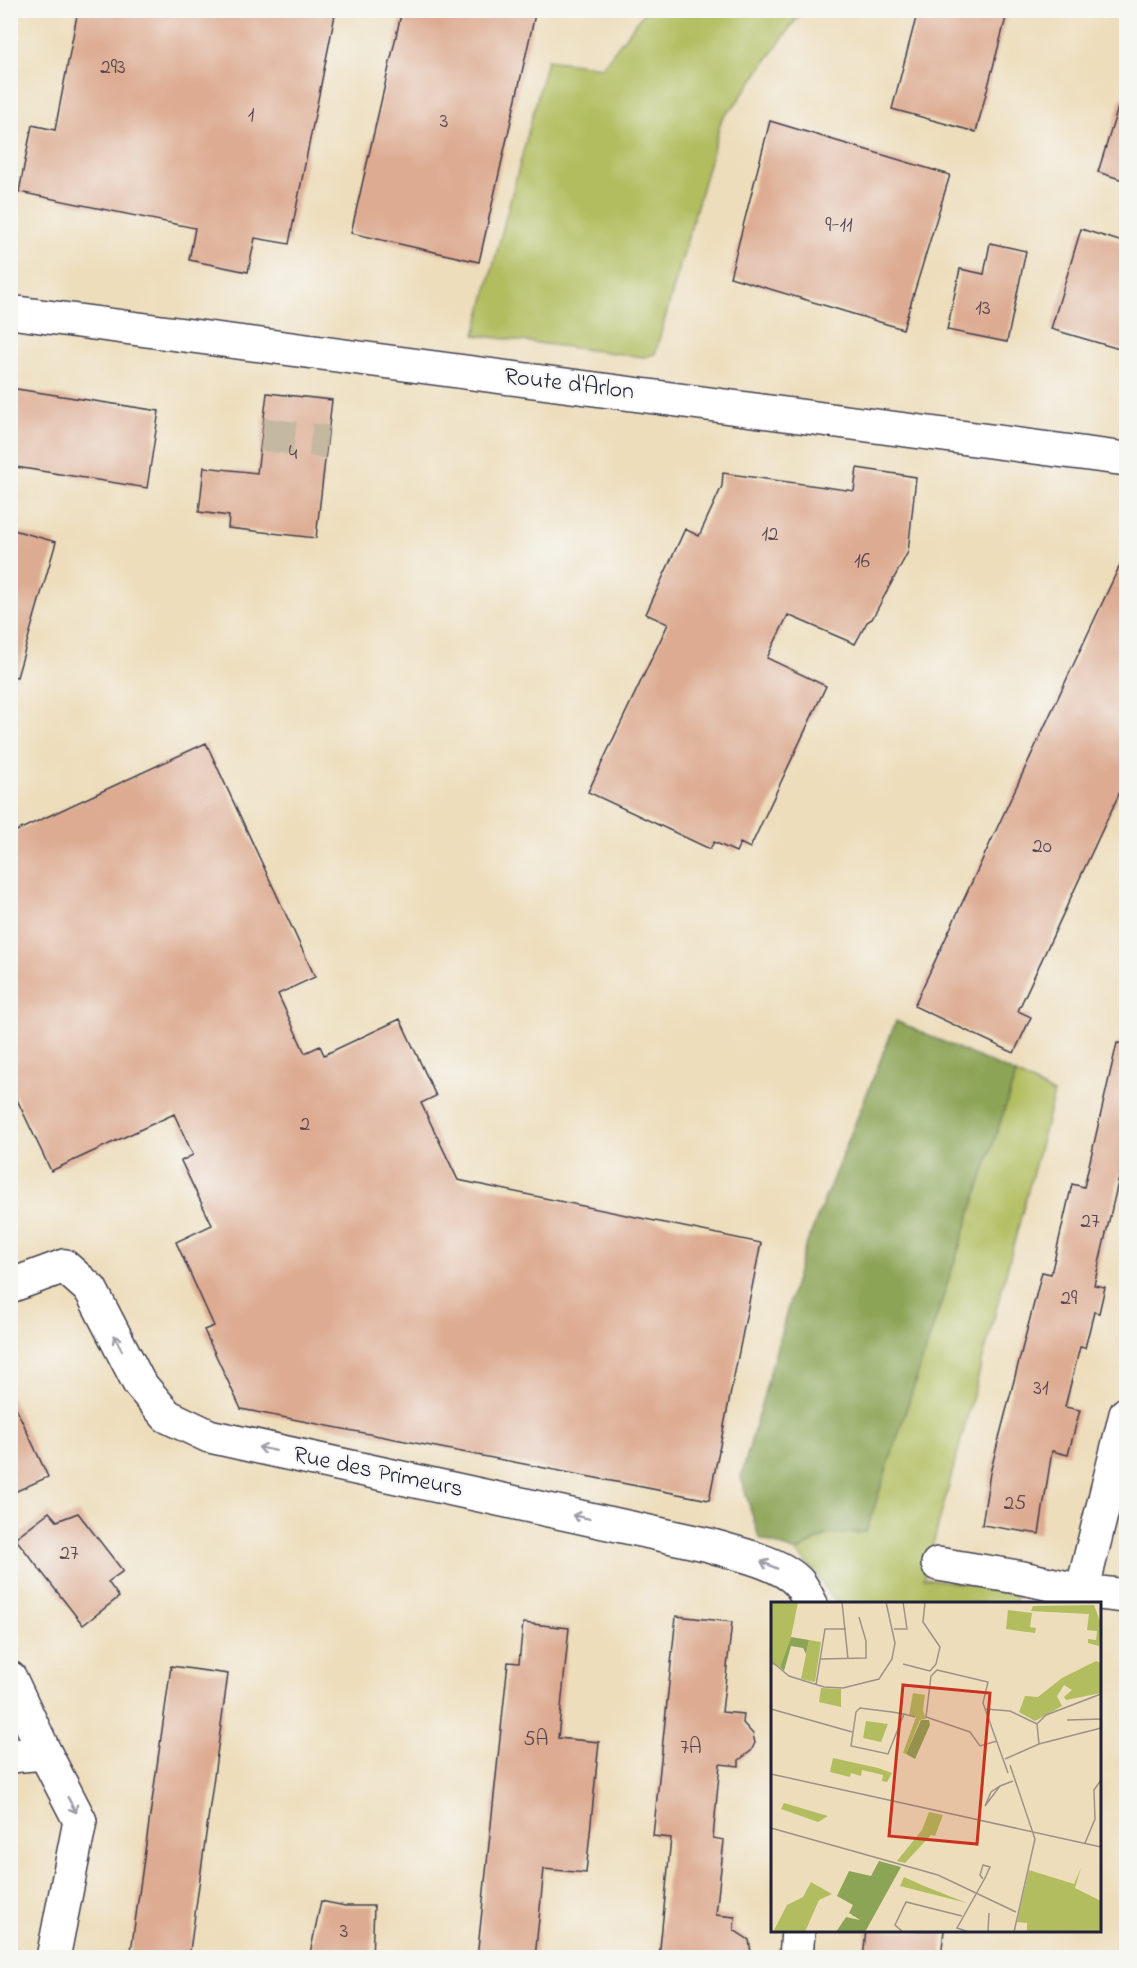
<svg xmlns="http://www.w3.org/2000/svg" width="1137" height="1968" viewBox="0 0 1137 1968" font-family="'Indie Flower',sans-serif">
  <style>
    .green { fill: #b1bd5f; stroke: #6a704d; stroke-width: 1.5 }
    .forest { fill: #8ca456; stroke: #576348; stroke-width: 1.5 }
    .building { fill: #ddab91 }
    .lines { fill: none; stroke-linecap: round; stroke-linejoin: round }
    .minor-tunnel { stroke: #c4b8a1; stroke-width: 33; stroke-dasharray: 33 16; stroke-linecap: butt }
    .minor-casing { stroke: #403e4e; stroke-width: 36 }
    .major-casing { stroke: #403e4e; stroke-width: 36 }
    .minor { stroke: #fff; stroke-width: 33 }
    .major { stroke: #fff; stroke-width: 33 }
    .oneway { stroke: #9c9ca7 }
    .labels { text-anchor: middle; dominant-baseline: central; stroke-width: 4.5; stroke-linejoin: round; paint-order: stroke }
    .number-label { font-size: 21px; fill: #514450 }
    .street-label { font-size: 24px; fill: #22223b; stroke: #f6f6f2 }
    .inset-road { fill: none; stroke: #9c9288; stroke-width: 1.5 }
    .view { fill: #c8321e; fill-opacity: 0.15; stroke: #c8321e; stroke-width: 3 }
    .inset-edge { fill: none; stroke: #22223b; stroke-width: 3 }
  </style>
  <rect width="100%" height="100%" fill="#f6f6f2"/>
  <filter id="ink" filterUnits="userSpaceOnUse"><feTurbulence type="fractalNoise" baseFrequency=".0167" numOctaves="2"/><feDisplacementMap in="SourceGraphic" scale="12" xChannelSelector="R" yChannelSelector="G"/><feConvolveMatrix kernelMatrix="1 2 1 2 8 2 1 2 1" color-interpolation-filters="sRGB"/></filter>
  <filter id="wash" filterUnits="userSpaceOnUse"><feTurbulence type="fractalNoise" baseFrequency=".008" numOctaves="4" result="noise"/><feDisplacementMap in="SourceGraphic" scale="24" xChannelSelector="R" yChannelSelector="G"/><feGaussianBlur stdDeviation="1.35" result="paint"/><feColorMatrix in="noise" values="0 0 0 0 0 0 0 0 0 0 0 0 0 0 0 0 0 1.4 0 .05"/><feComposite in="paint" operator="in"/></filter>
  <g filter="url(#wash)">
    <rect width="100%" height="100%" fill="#edddbb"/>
    <path class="green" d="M645 11H802L734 106 722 118 655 354 644 357 475 335 547 60 602 67Z
      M1016 1074 1054 1094 924 1578 1017 1591 1016 1603H836L814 1571 796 1552 826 1535 866 1532Z"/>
    <path class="forest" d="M896 1021 1016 1074 866 1532 826 1535 796 1552 759 1538 741 1477 803 1253Z"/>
    <g id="blocks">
      <path class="building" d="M78 10H336L289 244 255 238 248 272 189 260 195 228 19 192 32 125 55 130Z
        M402 10H536L479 262 351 233Z
        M918 10H1008L976 132 892 109Z
        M1121 98 1126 99V181L1098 172Z
        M770 121 950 175 903 329 730 277Z
        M1081 229 1126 243V351L1051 329Z
        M990 243 1026 251 1007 342 947 330 960 269 984 274Z
        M10 388 159 411 147 488 10 466Z
        M267 393 332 400 316 538 228 528 229 516 199 512 204 467 257 473Z
        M857 468 916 477 908 552 872 619 867 622 855 644 788 615 767 658 826 686 750 848 740 843 736 852 714 842 710 849 588 792 668 624 646 614 685 529 699 536 722 486 723 473 854 491Z
        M10 529 56 542 17 677 10 676Z
        M1126 552V779L1018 1011 1031 1017 1014 1053 914 1006Z
        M206 743 315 977 278 994 305 1053 320 1046 324 1055 400 1019 436 1096 421 1103 458 1180 761 1243 709 1500 241 1409 204 1330 214 1326 176 1242 212 1225 181 1161 193 1155 174 1114 51 1171 10 1085V834Z
        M1117 1043 1126 1044V1148L1094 1285 1105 1287 1099 1313 1094 1312 1085 1348 1080 1347 1065 1407 1080 1410 1068 1455 1052 1451 1039 1534 982 1525 990 1473 1042 1272 1051 1274 1072 1184 1084 1187Z
        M10 1395 48 1477 10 1494Z
        M49 1512 57 1521 78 1513 123 1571 108 1582 119 1597 83 1625 15 1538Z
        M676 1616 732 1622 722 1712 744 1714 743 1723 753 1734 755 1743 751 1751 739 1760V1766L720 1764 713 1838 724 1840 716 1915 735 1917 734 1930 749 1940 752 1958H659L671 1838 653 1836Z
        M523 1623 569 1628 558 1738 599 1742 586 1873 544 1869 535 1958H477L508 1662 519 1663Z
        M171 1666 228 1674 189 1958H130Z
        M321 1901 345 1906H374L372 1958H309Z
        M866 1930H944L941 1958H863Z"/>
    </g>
  </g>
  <g filter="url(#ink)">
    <use href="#blocks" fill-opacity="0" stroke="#403e4e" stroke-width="1.5"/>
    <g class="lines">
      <path class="minor-tunnel" d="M262 434 327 442"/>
      <defs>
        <path id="minor" d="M10 1286 64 1266 91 1290 139 1383 167 1416 209 1436 709 1545C734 1553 781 1562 799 1583 804 1589 807 1597 811 1604
          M938 1564 1023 1578 1082 1591 1126 1596
          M1082 1591 1126 1414
          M10 1678 45 1753 80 1821 53 1958
          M10 1756 45 1753
          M796 1958 798 1930"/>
        <path id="major" d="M10 312 1126 459"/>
      </defs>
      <use href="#minor" class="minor-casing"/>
      <use href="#major" class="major-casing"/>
      <use href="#minor" class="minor"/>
      <use href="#major" class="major"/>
    </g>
    <defs><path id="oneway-shaft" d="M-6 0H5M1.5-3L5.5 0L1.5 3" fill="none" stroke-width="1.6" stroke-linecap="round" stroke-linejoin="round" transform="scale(1.5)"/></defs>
    <g class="oneway">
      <use href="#oneway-shaft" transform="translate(118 1343) rotate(-117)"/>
      <use href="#oneway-shaft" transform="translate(267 1449) rotate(-168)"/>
      <use href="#oneway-shaft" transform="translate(581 1517) rotate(-168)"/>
      <use href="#oneway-shaft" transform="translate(769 1565) rotate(-156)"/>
      <use href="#oneway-shaft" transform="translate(72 1805) rotate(61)"/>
    </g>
  </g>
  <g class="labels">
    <g class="number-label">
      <text x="113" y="68">293</text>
      <text x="251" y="116">1</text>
      <text x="444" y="122">3</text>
      <text x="839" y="226">9-11</text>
      <text x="983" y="309">13</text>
      <text x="293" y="454">4</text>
      <text x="770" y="535">12</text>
      <text x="862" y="562">16</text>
      <text x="1042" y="847">20</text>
      <text x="305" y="1125">2</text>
      <text x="1090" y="1222">27</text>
      <text x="1069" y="1299">29</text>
      <text x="1041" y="1389">31</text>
      <text x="1015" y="1504">25</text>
      <text x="69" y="1554">27</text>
      <text x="536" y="1740">5A</text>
      <text x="691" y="1748">7A</text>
      <text x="344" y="1932">3</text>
    </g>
    <g class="street-label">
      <text transform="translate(569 385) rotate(7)">Route d'Arlon</text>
      <text transform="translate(378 1473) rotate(12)">Rue des Primeurs</text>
    </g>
  </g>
  <g transform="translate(771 1602)">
    <rect width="330" height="330" fill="#edddbb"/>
    <path d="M0 0H27L20 35 9 65 0 62ZM323 3 330 22 328 44 317 41V37L325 38 326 29 316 28 318 12 260 9 262 4ZM237 8 261 11 259 25 265 26 264 31 235 27ZM38 38 50 40 44 80 30 77ZM325 59 330 61V91L295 98 293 95 301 88 293 83 286 94 291 104 264 119 248 110 254 94 267 95 291 76ZM50 86 70 87V105L48 100ZM142 91 154 93 152 108 155 117 149 118 135 152 132 151 145 115 138 113ZM95 119 117 122 110 140 92 136ZM62 156 107 166 121 171 116 180 111 179 112 173 91 168 90 174 80 171 79 175 59 170ZM13 201 57 214 47 220 10 207ZM158 210 172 213 164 234 160 233 134 261 126 259 151 228ZM310 266 304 286 330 299V330H256V321L246 320 258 268 303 282ZM133 275 153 284 196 301 129 284ZM40 280 61 292 48 298 34 330H2L16 303 32 295Z" fill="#b1bd5f"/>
    <path d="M20 35 38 38 35 52 32 46 20 44 13 69 9 65ZM150 118H158L159 123 144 157 135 152ZM108 259 130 265 94 330H65L75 315 89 318 78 311 82 303 66 294 78 269 100 274Z" fill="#8ca456"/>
    <path class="inset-road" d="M71 0 77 57M154 0 152 20 169 45 165 62 159 69M123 27H136L132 0M49 57 95 56V39L88 15M0 59 18 74 53 85 72 86 108 77 121 57 124 41 115 0M132 62 159 69M166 68 217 80 212 101 237 171M166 68 160 74 155 115 199 130 209 144 226 139M45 83 54 27H75M0 107 81 130M214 107 239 109 266 122M133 112 117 152 80 144 85 110 89 106 121 110 133 112 144 115M296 118 330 117M266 122 275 113 330 92M266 122 268 142M234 157 268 142 330 126M239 163 264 237 243 330M0 172 330 245M229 184 214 204 220 190 229 184 242 179M0 226 167 273 245 310M314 241 324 217 323 188 330 178M132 330 124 323 135 300 191 314M198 330 186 326 214 276 219 265 212 263 209 273 212 277M217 330 218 311"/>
    <path class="view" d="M132 83 219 91 206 242 118 234Z"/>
    <rect width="330" height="330" class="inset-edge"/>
  </g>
  <rect width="1137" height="1968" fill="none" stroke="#f6f6f2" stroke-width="36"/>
</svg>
